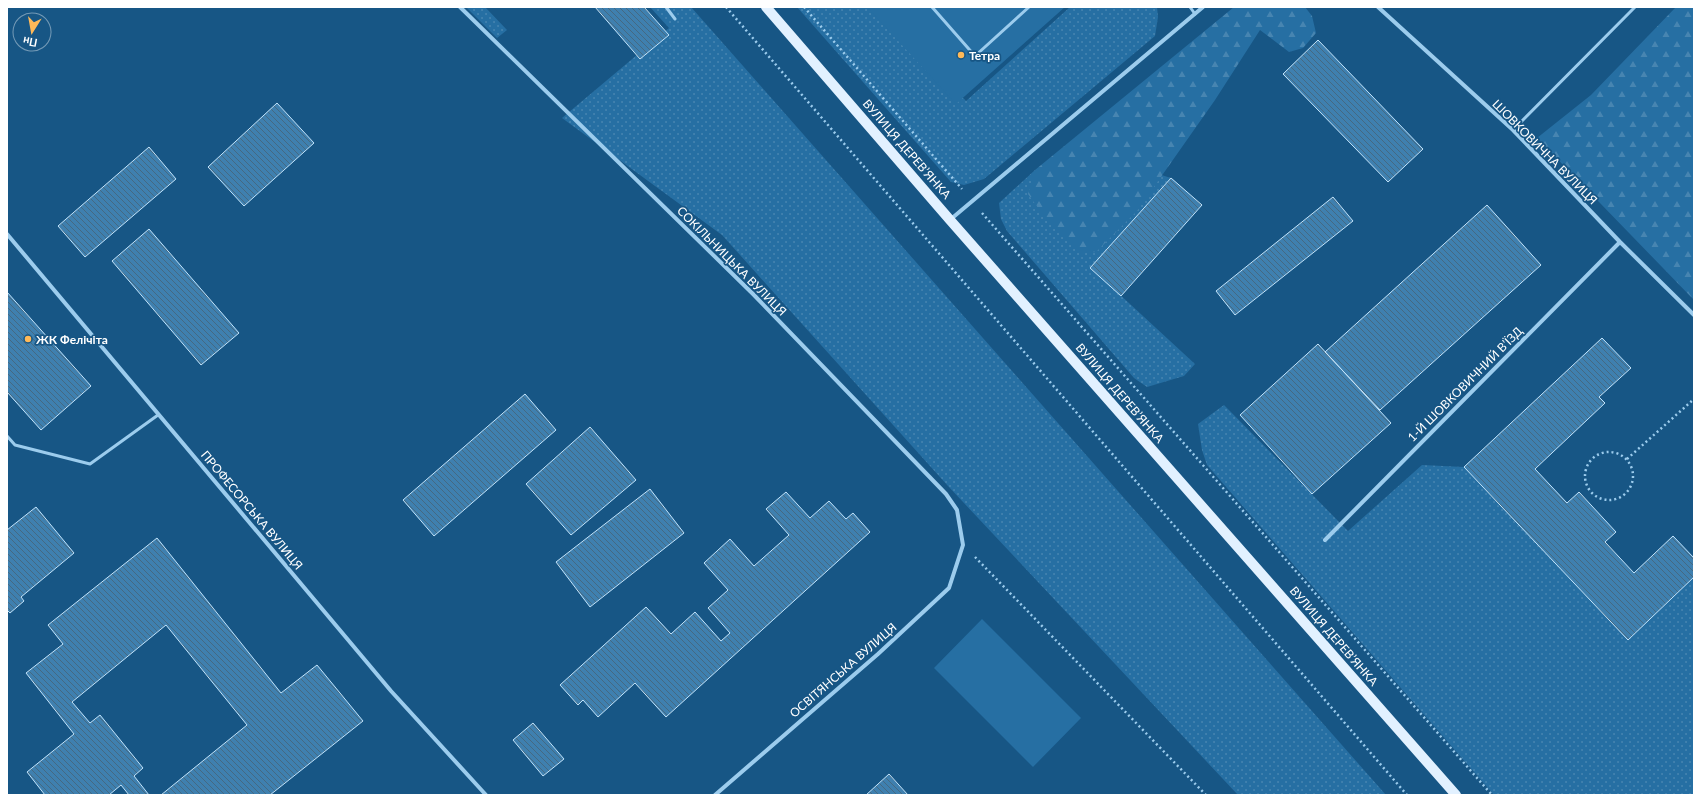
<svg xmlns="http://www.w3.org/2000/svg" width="1701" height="802" viewBox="0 0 1701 802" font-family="Lato,sans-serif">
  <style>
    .grass { fill: url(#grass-dots) }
    .forest { fill: url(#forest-firs) }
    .pitch { fill: #266fa3 }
    .building { fill: url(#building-back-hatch); stroke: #c2e3fa }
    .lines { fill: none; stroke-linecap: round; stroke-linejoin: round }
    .path { stroke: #9ccced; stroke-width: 2.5; stroke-dasharray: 2 3; stroke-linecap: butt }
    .service { stroke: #9ccced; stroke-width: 3 }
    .minor { stroke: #9ccced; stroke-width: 4 }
    .primary { stroke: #e2f1ff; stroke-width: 10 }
    .poi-dot { fill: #ffb958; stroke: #175685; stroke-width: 1.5 }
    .labels { text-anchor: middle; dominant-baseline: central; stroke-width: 3.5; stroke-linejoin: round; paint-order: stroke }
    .poi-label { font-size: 12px; font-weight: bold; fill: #fff; stroke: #175685; text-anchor: start }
    .street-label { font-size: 12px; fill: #fff; stroke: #175685 }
  </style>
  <defs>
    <pattern id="grass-dots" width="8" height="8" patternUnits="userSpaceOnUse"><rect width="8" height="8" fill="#266fa3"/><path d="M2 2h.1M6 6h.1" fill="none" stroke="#4785b1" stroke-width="1.8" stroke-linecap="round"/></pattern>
    <pattern id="forest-firs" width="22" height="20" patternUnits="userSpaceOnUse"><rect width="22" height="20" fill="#266fa3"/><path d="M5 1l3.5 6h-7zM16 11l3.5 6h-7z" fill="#4785b1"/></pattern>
    <pattern id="building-back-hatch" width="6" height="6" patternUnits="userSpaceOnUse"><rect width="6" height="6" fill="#3f80af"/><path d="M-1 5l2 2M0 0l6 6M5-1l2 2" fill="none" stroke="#456982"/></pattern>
  </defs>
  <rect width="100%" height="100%" fill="#175685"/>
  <path class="grass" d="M466 7H485L507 30 497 38Z
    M650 7H691L1386 795H1238L948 486 722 235 562 118 669 28Z
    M797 7H881L966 101 1070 7H1157L1158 17 1155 36 984 179 964 185 951 182Z
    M1123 163 1171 178 1091 268 1195 364 1184 376 1147 387 1134 378 1007 231 1001 219 999 203 1035 170Z
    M1224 405 1348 531 1422 465 1464 467 1628 640 1694 577V795H1494L1207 465 1202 450 1198 424Z"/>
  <path class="forest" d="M1234 7H1305L1312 16 1316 33 1303 48 1289 52 1260 30 1215 100 1137 211 1096 252 1080 253C1059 236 1044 216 1028 194L1035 170Z
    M1676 7H1694V300L1537 138 1591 95Z"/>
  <path class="pitch" d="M867 7H1065L956 104Z
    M982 619 1081 718 1033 767 934 668Z"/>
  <path class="building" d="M595 7H644L669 35 640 59Z
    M1318 40 1423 149 1388 182 1283 74Z
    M277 103 314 143 244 206 208 167Z
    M149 147 176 179 85 257 58 226Z
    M1171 178 1202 205 1121 296 1090 268Z
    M1333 197 1353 221 1235 315 1216 291Z
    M1487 205 1541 265 1380 410 1325 352Z
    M149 229 239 333 201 365 112 261Z
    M7 292 91 386 41 430 7 392Z
    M1602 338 1631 368 1599 397 1605 403 1535 469 1567 503 1579 492 1616 532 1605 542 1634 573 1673 536 1694 558V577L1628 640 1464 467Z
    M1318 344 1391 423 1312 494 1240 415Z
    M525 394 556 430 434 536 403 500Z
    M590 427 636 480 571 535 526 484Z
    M650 489 684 533 590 607 556 562Z
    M786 492 810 518 829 501 846 519 853 513 870 532 666 717 635 683 598 717 583 700 578 705 560 685 646 607 671 634 695 612 721 641 730 633 708 608 728 590 704 563 730 539 754 566 789 535 766 509Z
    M36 507 74 553 21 597 24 601 10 613 7 610V530Z
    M157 538 281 693 317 665 363 721 270 795H161L247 725 166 625 72 702 90 723 100 715 143 768 134 776 149 795H129L121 785 109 795H45L27 772 74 734 26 673 63 644 48 625Z
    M533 723 564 759 543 776 513 740Z
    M889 774 908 795H866Z"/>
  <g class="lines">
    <path class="path" d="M726 7 1407 795
      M804 7 962 189
      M982 213 1492 795
      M1585 476a24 24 0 1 1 48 0a24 24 0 1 1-48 0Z
      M1627 459 1694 399
      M975 557 1206 795"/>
    <path class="service" d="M666 7 675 19
      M932 7 975 56 1029 7
      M1190 7 1195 14
      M1513 130 1635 7
      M7 436 15 445 90 464 158 415"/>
    <path class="minor" d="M460 7 753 294 946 494 957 510 963 545 949 588 878 654 715 795
      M1378 7 1513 130 1620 242 1694 315
      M951 219 1203 7
      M7 234 391 691 486 795
      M1325 540 1620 242"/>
    <path class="primary" d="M766 7 950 220 1456 795"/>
  </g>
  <g class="poi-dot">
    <circle cx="961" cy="55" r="4"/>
    <circle cx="28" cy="339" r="4"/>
  </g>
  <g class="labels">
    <g class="poi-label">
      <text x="969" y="55">Тетра</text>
      <text x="36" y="339">ЖК Фелічіта</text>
    </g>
    <g class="street-label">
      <text transform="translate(907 149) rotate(49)">ВУЛИЦЯ ДЕРЕВ’ЯНКА</text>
      <text transform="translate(1545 152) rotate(45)">ШОВКОВИЧНА ВУЛИЦЯ</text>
      <text transform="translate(732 261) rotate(45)">СОКІЛЬНИЦЬКА ВУЛИЦЯ</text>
      <text transform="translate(1465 384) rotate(-45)">1-Й ШОВКОВИЧНИЙ В’ЇЗД</text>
      <text transform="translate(1120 393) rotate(49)">ВУЛИЦЯ ДЕРЕВ’ЯНКА</text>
      <text transform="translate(252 510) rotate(50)">ПРОФЕСОРСЬКА ВУЛИЦЯ</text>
      <text transform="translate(1334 636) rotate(49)">ВУЛИЦЯ ДЕРЕВ’ЯНКА</text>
      <text transform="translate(843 670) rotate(-41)">ОСВІТЯНСЬКА ВУЛИЦЯ</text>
    </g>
  </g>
  <rect width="1701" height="802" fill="none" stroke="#ffffff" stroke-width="16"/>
  <g transform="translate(32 32) rotate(191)"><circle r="19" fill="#175685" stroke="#749ab6"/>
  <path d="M0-3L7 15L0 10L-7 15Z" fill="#ffb958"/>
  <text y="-6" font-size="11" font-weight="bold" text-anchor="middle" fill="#ffffff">Пн</text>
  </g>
</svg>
